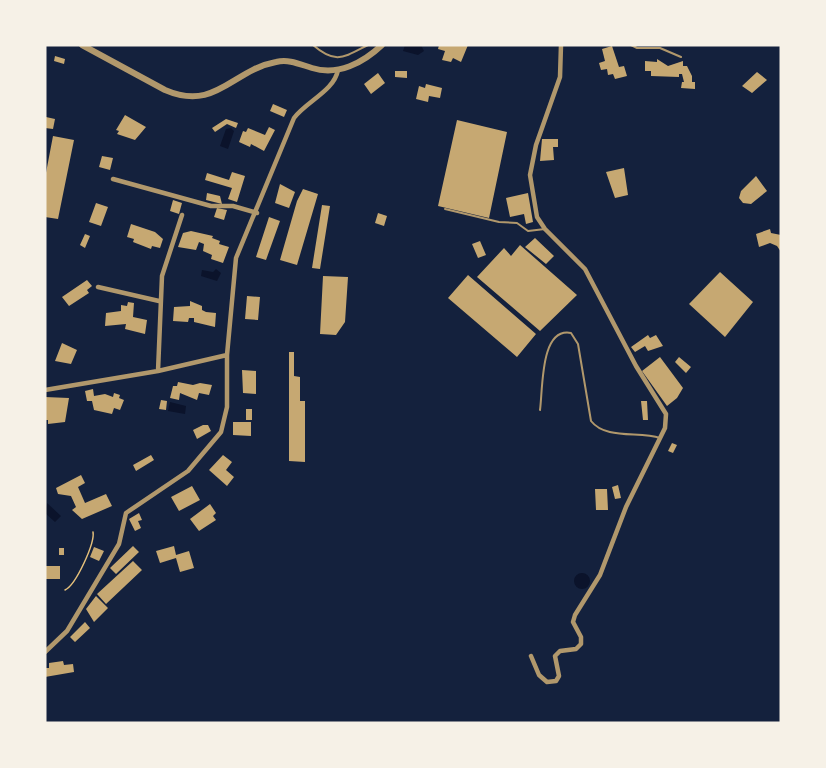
<svg xmlns="http://www.w3.org/2000/svg" width="826" height="768" viewBox="0 0 826 768" font-family="'Golos Text',sans-serif">
  <style>
    .water { fill: #0b132b }
    .building { fill: #c6a872 }
    .lines { fill: none; stroke-linecap: round; stroke-linejoin: round }
    .path { stroke: #e5c07b; stroke-width: 1.5 }
    .service { stroke: #b1986c; stroke-width: 2 }
    .minor { stroke: #b1986c; stroke-width: 4.5 }
    .tertiary { stroke: #b1986c; stroke-width: 6 }
  </style>
  <rect width="100%" height="100%" fill="#14213d"/>
  <path class="water" d="M405 45H421L424 51 418 55 403 51Z
    M231 128 234 131 228 149 220 146 226 129Z
    M216 269 221 273 217 281 201 276 202 270 213 272Z
    M170 402 186 406 185 414 168 411Z
    M47 503 61 516 55 522 45 513Z
    M574 581a8 8 0 1 1 16 0a8 8 0 1 1-16 0Z"/>
  <path class="building" d="M439 45H468L461 62 453 58 451 62 442 60 445 51 438 49Z
    M612 46 619 67 624 66 627 76 615 79 613 74 608 75 607 69 601 70 599 63 605 61 602 49Z
    M55 56 65 59 64 64 54 61Z
    M657 59 668 66 683 61V66H687L692 76V82H695V89L681 88 682 82H684L682 74H679V77L651 76V71H645V61L657 62Z
    M395 71H407V78L395 77Z
    M757 72 767 80 752 93 742 86Z
    M378 73 385 83 371 94 364 84Z
    M426 84 442 88 440 98 429 96 428 102 416 99 419 86 425 88Z
    M273 104 287 110 284 117 270 111Z
    M125 115 146 127 135 140 117 134 119 131 116 130Z
    M46 117 55 119 53 129 45 128Z
    M226 119 238 123 236 128 227 124 215 132 212 128Z
    M457 120 507 132 489 218 438 206Z
    M269 127 275 130 264 151 251 144 250 147 239 142 243 131 246 132 248 128 265 135Z
    M53 136 74 140 58 219 45 217V178Z
    M542 139H558V147H553L554 160 540 161Z
    M102 156 113 158 110 170 99 167Z
    M624 168 628 195 615 198 606 172Z
    M232 172 245 176 237 202 228 199 232 188 205 180 207 173 229 180Z
    M756 176 767 191 751 204 743 203 739 198 741 191Z
    M280 184 295 192 289 208 275 203Z
    M303 189 318 194 297 265 280 260 297 201Z
    M207 193 220 196 222 204 206 200Z
    M528 193 533 222 526 224 524 214 510 217 506 198Z
    M173 200 182 203 179 214 170 211Z
    M96 203 108 207 101 226 89 222Z
    M322 205 330 206 320 269 312 268Z
    M217 208 227 210 224 220 214 217Z
    M378 213 387 216 384 226 375 223Z
    M269 217 280 221 266 260 256 257Z
    M131 224 155 232 163 239 160 248 152 246 151 249 133 242 134 239 127 237Z
    M770 229 771 233 781 235V252L777 246 770 243 759 247 756 234Z
    M191 231 213 236 212 238 220 241 219 244 229 247 223 263 211 259 212 255 203 251 204 244 199 242 196 250 178 247 183 233Z
    M85 234 90 236 85 248 80 245Z
    M535 238 554 256 546 264 525 247Z
    M480 241 486 255 478 258 472 244Z
    M520 245 577 295 540 331 477 277 504 248 511 256Z
    M720 272 753 302 725 337 689 304Z
    M468 275 536 334 517 357 448 298Z
    M323 276 348 277 345 322 336 335 320 334Z
    M87 280 92 286 87 290 89 293 69 306 62 297Z
    M247 296 260 297 258 320 245 319Z
    M190 301 202 306V310L206 312 216 313 215 327 194 322V318H189L188 322 173 321 174 307 190 306Z
    M128 302 134 303 133 317 147 320 145 334 125 329 126 324 105 326 106 313 121 311V305L127 306Z
    M648 335 650 338 656 335 663 346 648 351 645 346 635 352 631 347Z
    M62 343 77 350 71 364 55 361Z
    M289 352H294V376L300 377V401H305V462L289 461Z
    M660 357 683 388 677 398 667 406 642 371Z
    M679 357 691 367 686 373 675 362Z
    M242 370 256 371V394L243 393Z
    M178 382 193 385 200 383 212 385 209 395 199 393 197 400 180 393 179 400 170 398 173 386H177Z
    M93 389 94 396 105 394 113 397 114 393 120 395 119 398 124 400 120 410 114 408 112 414 94 410 92 401H87L85 391Z
    M45 397 69 398 65 422 48 424V420H45Z
    M161 400 167 401 166 410 159 409Z
    M641 401H647L648 420H643Z
    M246 409H252V420H246Z
    M233 422H251V436L233 435Z
    M203 425H208L211 431 197 439 193 430Z
    M672 443 677 445 673 453 668 451Z
    M151 455 154 460 136 471 133 465Z
    M223 455 232 462 226 470 234 477 227 486 209 470Z
    M81 475 85 483 78 487 85 503 106 494 112 506 82 519 72 510 76 507 71 496 58 494 56 488Z
    M618 485 621 498 615 499 612 487Z
    M192 486 200 500 179 511 171 497Z
    M595 489H607L608 510H596Z
    M210 504 216 513 213 516 216 520 199 531 190 519Z
    M139 513 142 520 138 521 141 528 135 531 129 519Z
    M133 546 139 552 116 574 110 568Z
    M174 546 176 555 189 551 194 568 180 572 176 558 160 563 156 551Z
    M94 547 104 551 99 561 90 557Z
    M59 548H64V555H59Z
    M133 561 142 570 106 604 97 594Z
    M45 566H60V579H45Z
    M96 596 108 608 94 622 86 609Z
    M85 622 90 628 75 642 70 637Z
    M63 661 64 665 73 664 74 672 45 677V668H49V663Z"/>
  <g class="lines">
    <path class="path" d="M65 590C76 585 95 543 93 532"/>
    <path class="service" d="M313 45C336 65 344 57 368 45
      M631 45 637 48H660L681 57
      M445 209 499 222 517 223 528 231 545 229
      M540 410C543 389 540 327 571 333L578 344 591 421C606 440 639 431 660 438"/>
    <path class="minor" d="M113 179 211 206H233L257 213
      M98 287 159 301
      M158 371 162 276 182 215
      M45 390 158 371 227 355
      M45 652 67 631 119 544 126 513 188 471 221 432 227 407V355L236 258 294 118C307 101 334 91 338 70
      M531 656 539 675 547 682 556 681 559 676 555 656 560 651 576 649 581 644V637L573 622 575 615 600 575 626 507 665 428 666 414 636 366 585 269 545 229 537 217 530 175 536 145 560 77 561 45"/>
    <path class="tertiary" d="M82 45 165 90C216 112 232 70 276 62 289 59 299 64 312 68 338 76 363 63 382 45"/>
  </g>
  <rect width="826" height="768" fill="none" stroke="#f6f1e7" stroke-width="93"/>
</svg>
